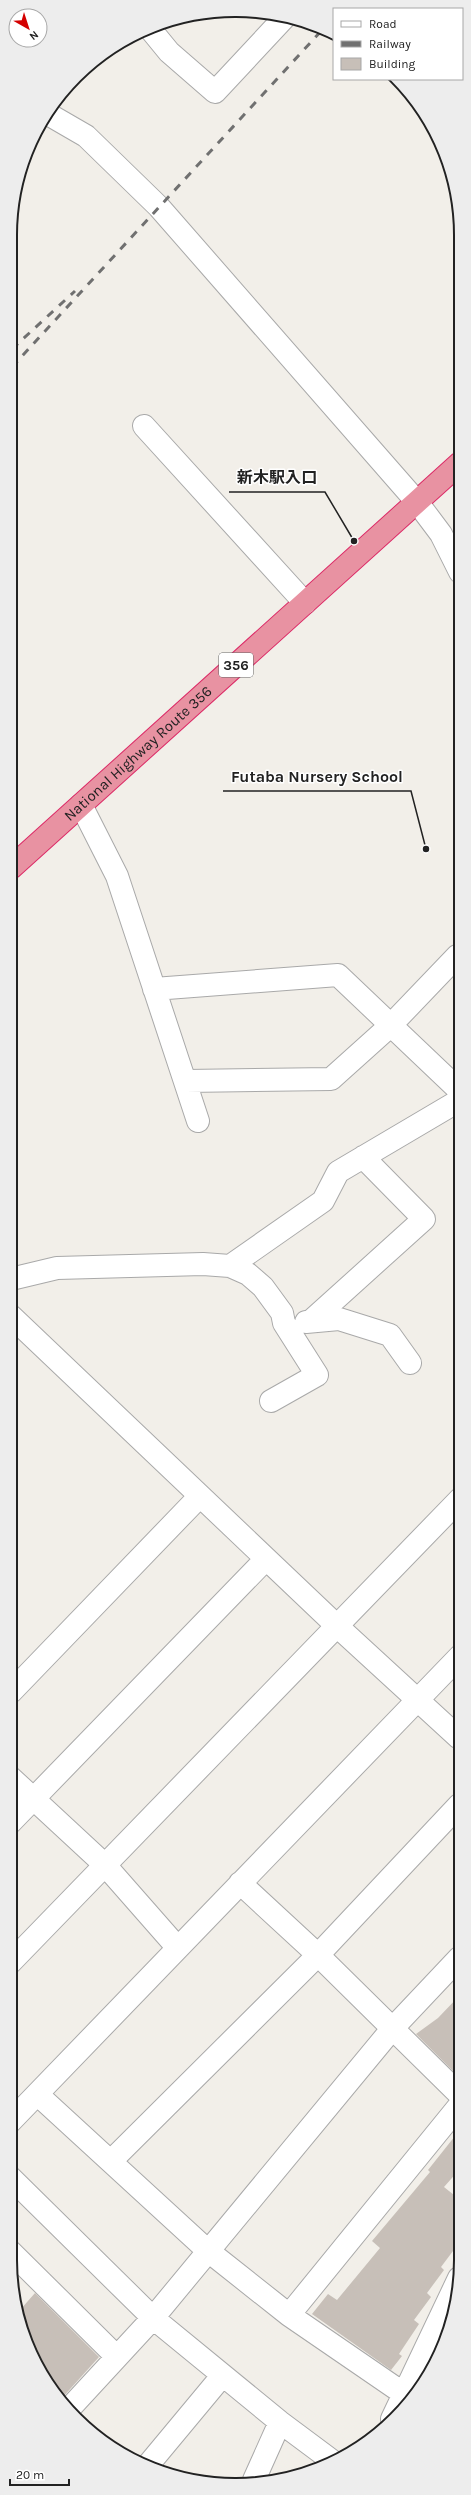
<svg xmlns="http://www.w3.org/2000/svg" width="471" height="2495" viewBox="0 0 471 2495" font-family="Karla,'Noto Sans JP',sans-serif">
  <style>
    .building { fill: #c7bfb8 }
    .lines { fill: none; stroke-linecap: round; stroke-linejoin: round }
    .minor-casing { stroke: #a9a9a9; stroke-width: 24 }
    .highway-casing { stroke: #dc2a67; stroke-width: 24 }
    .minor { stroke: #fff; stroke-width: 22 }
    .highway { stroke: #e892a2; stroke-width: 22 }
    .rail { stroke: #707070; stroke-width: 3; stroke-dasharray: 8 8; stroke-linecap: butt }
    .labels { text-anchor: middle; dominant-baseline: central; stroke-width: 3; stroke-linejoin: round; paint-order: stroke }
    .shield { fill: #fff; stroke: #646464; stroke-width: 1 }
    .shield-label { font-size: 14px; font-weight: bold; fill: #222 }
    .street-label { font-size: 15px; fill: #222; stroke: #fff }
    .rim { fill: none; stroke: #222; stroke-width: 2 }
    .leader { fill: none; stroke: #222; stroke-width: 1.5 }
    .callout-dot { fill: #222; stroke: #fff; stroke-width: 1.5 }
    .callout-label { font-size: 16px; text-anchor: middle; font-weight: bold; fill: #222; stroke: #fff; stroke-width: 3; stroke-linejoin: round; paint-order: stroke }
  </style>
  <rect width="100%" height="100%" fill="#f2efe9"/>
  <path class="building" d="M459 1996V2077L416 2034 438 2018Z
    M459 2131V2170L444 2187 459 2199V2243L441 2267 444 2270 427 2293 431 2297 414 2320 419 2324 399 2354 402 2356 391 2370 312 2314 328 2294 337 2300 380 2248 372 2241 430 2172 428 2170Z
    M35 2293 99 2357 62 2398 27 2346 20 2310Z"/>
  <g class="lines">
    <defs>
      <path id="minor" d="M151 30 169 52 215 92 284 18
        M48 114 86 136 159 207 417 502 441 534 460 572
        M144 426 305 603
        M81 805 117 876 198 1121
        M154 989 338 975 460 1091
        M186 1081 331 1079 390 1026 457 956 460 960
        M230 1266 323 1201 338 1172 460 1100
        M11 1279 57 1268 203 1264 230 1266 248 1274 263 1287 282 1313 284 1323 317 1375 271 1401
        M11 1316 337 1626 459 1738
        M311 1321 424 1219 363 1157
        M306 1322 339 1319 390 1335 410 1363
        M11 1692 200 1496
        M10 1777 105 1865 177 1947
        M10 1823 266 1559
        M240 1883 318 1955 459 2094
        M10 1963 460 1499
        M37 2094 207 2250 289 2315 410 2398
        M10 2122 460 1656
        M111 2161 318 1955 459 1805
        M10 2177 153 2318 280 2422 331 2460
        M10 2251 116 2356
        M289 2315 459 2106
        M69 2409 153 2318 392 2029 459 1958
        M392 2419 459 2278
        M148 2465 222 2376
        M254 2480 280 2422"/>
      <g id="highway">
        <path id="s1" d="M11 868 460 463"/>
      </g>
    </defs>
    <use href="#minor" class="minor-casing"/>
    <use href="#highway" class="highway-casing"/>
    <use href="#minor" class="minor"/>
    <use href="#highway" class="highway"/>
    <path class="rail" d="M12 349 75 291
      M12 367 323 29"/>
  </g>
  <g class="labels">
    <rect class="shield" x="219" y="653" width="34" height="24" rx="3"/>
    <g class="shield-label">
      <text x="236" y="665">356</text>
    </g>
    <g class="street-label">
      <text stroke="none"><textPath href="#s1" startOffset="171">National Highway Route 356</textPath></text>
    </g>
  </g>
  <path d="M0 0H471V2495H0ZM235 17H236A218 218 0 0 1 454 235V2260A218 218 0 0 1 236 2478H235A218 218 0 0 1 17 2260V235A218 218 0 0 1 235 17Z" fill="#ededed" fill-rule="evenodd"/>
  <path class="rim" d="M235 17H236A218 218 0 0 1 454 235V2260A218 218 0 0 1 236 2478H235A218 218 0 0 1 17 2260V235A218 218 0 0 1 235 17Z"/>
  <path class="leader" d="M354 541L325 492H229M426 849L411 791H223"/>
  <g class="callout-dot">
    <circle cx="354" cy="541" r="4"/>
    <circle cx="426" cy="849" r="4"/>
  </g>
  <g class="callout-label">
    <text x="277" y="483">新木駅入口</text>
    <text x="317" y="782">Futaba Nursery School</text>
  </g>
  <rect x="333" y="8" width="130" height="72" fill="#ffffff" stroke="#a7a7a7"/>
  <rect x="341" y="21" width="20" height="6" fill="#ffffff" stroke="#a7a7a7"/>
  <text x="369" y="28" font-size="12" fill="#222222">Road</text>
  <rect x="341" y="41" width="20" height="6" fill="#707070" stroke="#a7a7a7"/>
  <text x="369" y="48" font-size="12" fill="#222222">Railway</text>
  <rect x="341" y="58" width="20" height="12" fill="#c7bfb8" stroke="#a7a7a7"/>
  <text x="369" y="68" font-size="12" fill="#222222">Building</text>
  <g transform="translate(28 28) rotate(141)"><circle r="19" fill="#ffffff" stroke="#a7a7a7"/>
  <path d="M0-3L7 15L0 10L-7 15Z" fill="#d40000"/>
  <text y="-6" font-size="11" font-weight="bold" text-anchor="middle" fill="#222222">N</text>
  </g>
  <path d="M10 2479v6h59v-6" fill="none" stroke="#222222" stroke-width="2"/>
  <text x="16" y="2479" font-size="12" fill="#222222" stroke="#ffffff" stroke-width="3" paint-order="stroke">20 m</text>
</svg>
